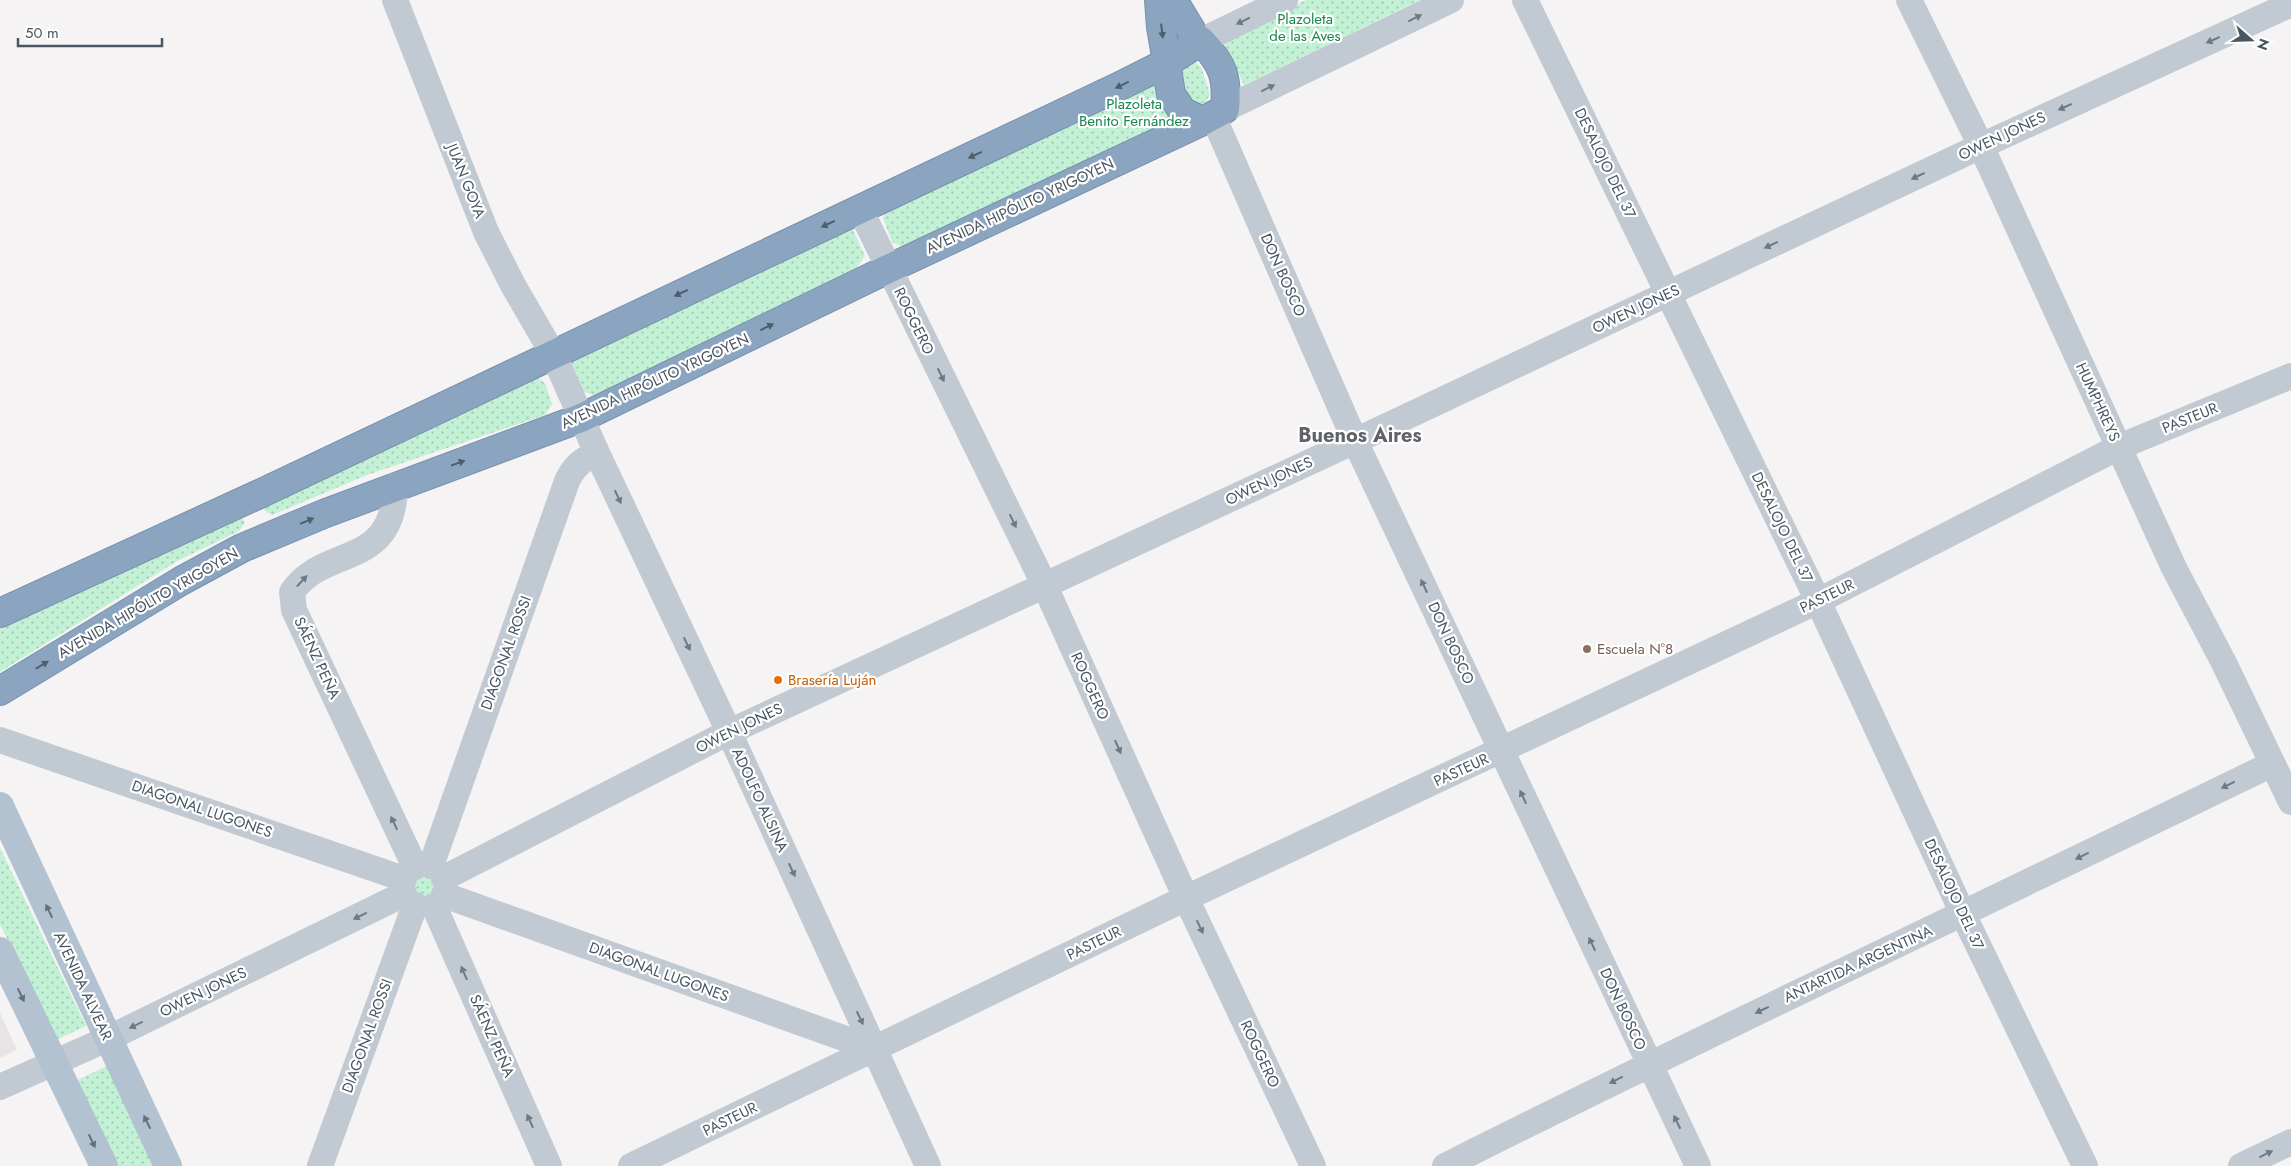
<svg xmlns="http://www.w3.org/2000/svg" width="2291" height="1166" viewBox="0 0 2291 1166" font-family="Jost,sans-serif">
  <style>
    .education { fill: #e6e4e5 }
    .grass { fill: url(#grass-dots) }
    .lines { fill: none; stroke-linecap: round; stroke-linejoin: round }
    .highway-casing { stroke: #7690ad; stroke-width: 30 }
    .minor { stroke: #c1cad2; stroke-width: 26 }
    .major { stroke: #b3c2d1; stroke-width: 28 }
    .highway { stroke: #8ba5c1; stroke-width: 28 }
    .oneway { fill: #6e7983 }
    .oneway2 { fill: #505e6b }
    .oneway3 { fill: #64717d }
    .education-dot { fill: #8d6e63; stroke: #fff; stroke-width: 2 }
    .food-dot { fill: #e8710a; stroke: #fff; stroke-width: 2 }
    .labels { text-anchor: middle; dominant-baseline: central; stroke-width: 4.5; stroke-linejoin: round; paint-order: stroke }
    .park-label { font-size: 15px; fill: #17864f; stroke: #fff }
    .street-label { font-size: 15px; fill: #4a5661; stroke: #fff }
    .education-label { font-size: 15px; fill: #785e54; stroke: #fff; text-anchor: start }
    .food-label { font-size: 15px; fill: #c56008; stroke: #fff; text-anchor: start }
    .district-label { font-size: 20px; font-weight: bold; fill: #5f6368; stroke: #fff }
  </style>
  <defs>
    <pattern id="grass-dots" width="8" height="8" patternUnits="userSpaceOnUse" patternTransform="scale(1.25)"><rect width="8" height="8" fill="#c3f1d5"/><path d="M2 2h.1M6 6h.1" fill="none" stroke="#a0c6b0" stroke-width="1.8" stroke-linecap="round"/></pattern>
  </defs>
  <rect width="100%" height="100%" fill="#f5f3f3"/>
  <path class="education" d="M0 1013 17 1050 0 1058Z"/>
  <path class="grass" d="M1306 0H1420L1244 85 1223 40Z
    M1192 60 1201 67 1210 94 1206 102 1200 104 1192 101 1181 77V69Z
    M1150 79 1158 84 1172 114 1165 124 903 247 892 242 883 218 888 206Z
    M839 227 853 230 865 256 856 268 594 395 581 391 570 366 575 354Z
    M532 374 545 383 552 404 545 415 367 475 272 515 264 510 268 500Z
    M233 517H241L245 523 239 531 179 560 0 672V629Z
    M0 848 86 1026 56 1040 0 924Z
    M413 886a11 11 0 1 1 22 0a11 11 0 1 1-22 0Z
    M107 1066 155 1166H118L77 1080Z"/>
  <g class="lines">
    <defs>
      <path id="highway" d="M1159 0 1161 27 1167 62
        M1173 0 1199 43
        M1166 63 1171 94 1183 112 1203 121
        M0 613 255 496 1120 86 1166 63 1201 41C1223 64 1228 78 1225 109L1203 121 888 269 581 418 326 513 242 548 181 581 0 691"/>
    </defs>
    <use href="#highway" class="highway-casing"/>
    <path class="minor" d="M395 0 486 232 514 287 553 354 597 453 729 732 928 1166
      M1525 0 1818 601 1963 914 2085 1166
      M1909 0 1981 146 2174 568 2224 663 2291 802
      M1201 41 1285 0
      M1225 109 1451 0
      M1213 116 1355 441 1698 1166
      M860 209 1044 584 1186 898 1313 1166
      M395 486C394 570 325 544 292 592L294 610 415 867
      M0 740 404 879
      M431 866 567 481C574 466 582 460 597 453
      M444 878 729 732 1355 441 1981 146 2289 5
      M444 895 874 1049
      M434 906 549 1166
      M0 1087 107 1039 404 894
      M320 1166 415 905
      M631 1166 1186 898 1818 601 2119 447 2291 376
      M1445 1166C1719 1028 1997 898 2272 764
      M2241 1166 2291 1142"/>
    <path class="major" d="M0 806 168 1166
      M0 951 104 1166"/>
    <use href="#highway" class="highway"/>
  </g>
  <defs><path id="oneway-solid" d="M-6-.8H1V-3.2L6.5 0L1 3.2V.8H-6Z" transform="scale(1.25)"/></defs>
  <g class="oneway">
    <use href="#oneway-solid" transform="translate(1415 18) rotate(-26)"/>
    <use href="#oneway-solid" transform="translate(1243 21) rotate(154)"/>
    <use href="#oneway-solid" transform="translate(2213 40) rotate(156)"/>
    <use href="#oneway-solid" transform="translate(1268 88) rotate(-26)"/>
    <use href="#oneway-solid" transform="translate(2065 107) rotate(156)"/>
    <use href="#oneway-solid" transform="translate(1918 176) rotate(155)"/>
    <use href="#oneway-solid" transform="translate(1771 245) rotate(155)"/>
    <use href="#oneway-solid" transform="translate(941 375) rotate(64)"/>
    <use href="#oneway-solid" transform="translate(618 497) rotate(65)"/>
    <use href="#oneway-solid" transform="translate(1013 521) rotate(64)"/>
    <use href="#oneway-solid" transform="translate(302 581) rotate(-47)"/>
    <use href="#oneway-solid" transform="translate(1424 586) rotate(-115)"/>
    <use href="#oneway-solid" transform="translate(687 644) rotate(65)"/>
    <use href="#oneway-solid" transform="translate(1118 747) rotate(66)"/>
    <use href="#oneway-solid" transform="translate(2228 785) rotate(154)"/>
    <use href="#oneway-solid" transform="translate(1523 797) rotate(-115)"/>
    <use href="#oneway-solid" transform="translate(394 823) rotate(-115)"/>
    <use href="#oneway-solid" transform="translate(2082 856) rotate(154)"/>
    <use href="#oneway-solid" transform="translate(792 870) rotate(65)"/>
    <use href="#oneway-solid" transform="translate(360 916) rotate(154)"/>
    <use href="#oneway-solid" transform="translate(1200 927) rotate(65)"/>
    <use href="#oneway-solid" transform="translate(1592 944) rotate(-115)"/>
    <use href="#oneway-solid" transform="translate(464 973) rotate(-114)"/>
    <use href="#oneway-solid" transform="translate(1762 1010) rotate(155)"/>
    <use href="#oneway-solid" transform="translate(860 1018) rotate(65)"/>
    <use href="#oneway-solid" transform="translate(136 1025) rotate(154)"/>
    <use href="#oneway-solid" transform="translate(1616 1080) rotate(153)"/>
    <use href="#oneway-solid" transform="translate(530 1121) rotate(-114)"/>
    <use href="#oneway-solid" transform="translate(1677 1122) rotate(-116)"/>
    <use href="#oneway-solid" transform="translate(2266 1154) rotate(-26)"/>
  </g>
  <g class="oneway2">
    <use href="#oneway-solid" transform="translate(1162 31) rotate(83)"/>
    <use href="#oneway-solid" transform="translate(1122 85) rotate(154)"/>
    <use href="#oneway-solid" transform="translate(975 155) rotate(155)"/>
    <use href="#oneway-solid" transform="translate(828 224) rotate(155)"/>
    <use href="#oneway-solid" transform="translate(681 293) rotate(155)"/>
    <use href="#oneway-solid" transform="translate(767 327) rotate(-26)"/>
    <use href="#oneway-solid" transform="translate(458 463) rotate(-20)"/>
    <use href="#oneway-solid" transform="translate(307 521) rotate(-23)"/>
    <use href="#oneway-solid" transform="translate(42 665) rotate(-31)"/>
  </g>
  <g class="oneway3">
    <use href="#oneway-solid" transform="translate(49 911) rotate(-115)"/>
    <use href="#oneway-solid" transform="translate(21 995) rotate(64)"/>
    <use href="#oneway-solid" transform="translate(147 1122) rotate(-116)"/>
    <use href="#oneway-solid" transform="translate(92 1141) rotate(64)"/>
  </g>
  <circle class="education-dot" cx="1587" cy="649" r="5"/>
  <circle class="food-dot" cx="778" cy="680" r="5"/>
  <g class="labels">
    <g class="park-label">
      <text x="1305" y="19">Plazoleta<tspan x="1305" dy="17">de las Aves</tspan></text>
      <text x="1134" y="104">Plazoleta<tspan x="1134" dy="17">Benito Fernández</tspan></text>
    </g>
    <g class="street-label">
      <text transform="translate(2002 136) rotate(-25)">OWEN JONES</text>
      <text transform="translate(1605 163) rotate(64)">DESALOJO DEL 37</text>
      <text transform="translate(466 181) rotate(68)">JUAN GOYA</text>
      <text transform="translate(1020 206) rotate(-25)">AVENIDA HIPÓLITO YRIGOYEN</text>
      <text transform="translate(1283 275) rotate(66)">DON BOSCO</text>
      <text transform="translate(1636 309) rotate(-25)">OWEN JONES</text>
      <text transform="translate(914 321) rotate(64)">ROGGERO</text>
      <text transform="translate(655 381) rotate(-25)">AVENIDA HIPÓLITO YRIGOYEN</text>
      <text transform="translate(2098 402) rotate(65)">HUMPHREYS</text>
      <text transform="translate(2190 418) rotate(-22)">PASTEUR</text>
      <text transform="translate(1269 481) rotate(-25)">OWEN JONES</text>
      <text transform="translate(1782 527) rotate(64)">DESALOJO DEL 37</text>
      <text transform="translate(1827 596) rotate(-26)">PASTEUR</text>
      <text transform="translate(148 603) rotate(-30)">AVENIDA HIPÓLITO YRIGOYEN</text>
      <text transform="translate(1451 643) rotate(65)">DON BOSCO</text>
      <text transform="translate(506 653) rotate(-70)">DIAGONAL ROSSI</text>
      <text transform="translate(317 658) rotate(65)">SÁENZ PEÑA</text>
      <text transform="translate(1090 686) rotate(66)">ROGGERO</text>
      <text transform="translate(739 728) rotate(-26)">OWEN JONES</text>
      <text transform="translate(1461 770) rotate(-25)">PASTEUR</text>
      <text transform="translate(760 800) rotate(65)">ADOLFO ALSINA</text>
      <text transform="translate(202 809) rotate(19)">DIAGONAL LUGONES</text>
      <text transform="translate(1954 894) rotate(65)">DESALOJO DEL 37</text>
      <text transform="translate(1094 943) rotate(-26)">PASTEUR</text>
      <text transform="translate(1858 964) rotate(-25)">ANTARTIDA ARGENTINA</text>
      <text transform="translate(659 972) rotate(20)">DIAGONAL LUGONES</text>
      <text transform="translate(83 986) rotate(65)">AVENIDA ALVEAR</text>
      <text transform="translate(203 992) rotate(-26)">OWEN JONES</text>
      <text transform="translate(1623 1009) rotate(65)">DON BOSCO</text>
      <text transform="translate(367 1036) rotate(-70)">DIAGONAL ROSSI</text>
      <text transform="translate(492 1036) rotate(66)">SÁENZ PEÑA</text>
      <text transform="translate(1260 1054) rotate(65)">ROGGERO</text>
      <text transform="translate(730 1119) rotate(-26)">PASTEUR</text>
    </g>
    <g class="education-label">
      <text x="1597" y="649">Escuela N°8</text>
    </g>
    <g class="food-label">
      <text x="788" y="680">Brasería Luján</text>
    </g>
    <g class="district-label">
      <text x="1360" y="435">Buenos Aires</text>
    </g>
  </g>
  <g transform="translate(2251 40) rotate(110)" stroke="#ffffff" stroke-width="4" paint-order="stroke">
  <path d="M0-4L9 19L0 12L-9 19Z" fill="#4a5661"/>
  <text y="-8" font-size="14" font-weight="bold" text-anchor="middle" fill="#4a5661">N</text>
  </g>
  <path d="M18 38v8h144v-8" fill="none" stroke="#4a5661" stroke-width="2.5"/>
  <text x="25" y="38" font-size="15" fill="#4a5661" stroke="#ffffff" stroke-width="4" paint-order="stroke">50 m</text>
</svg>
